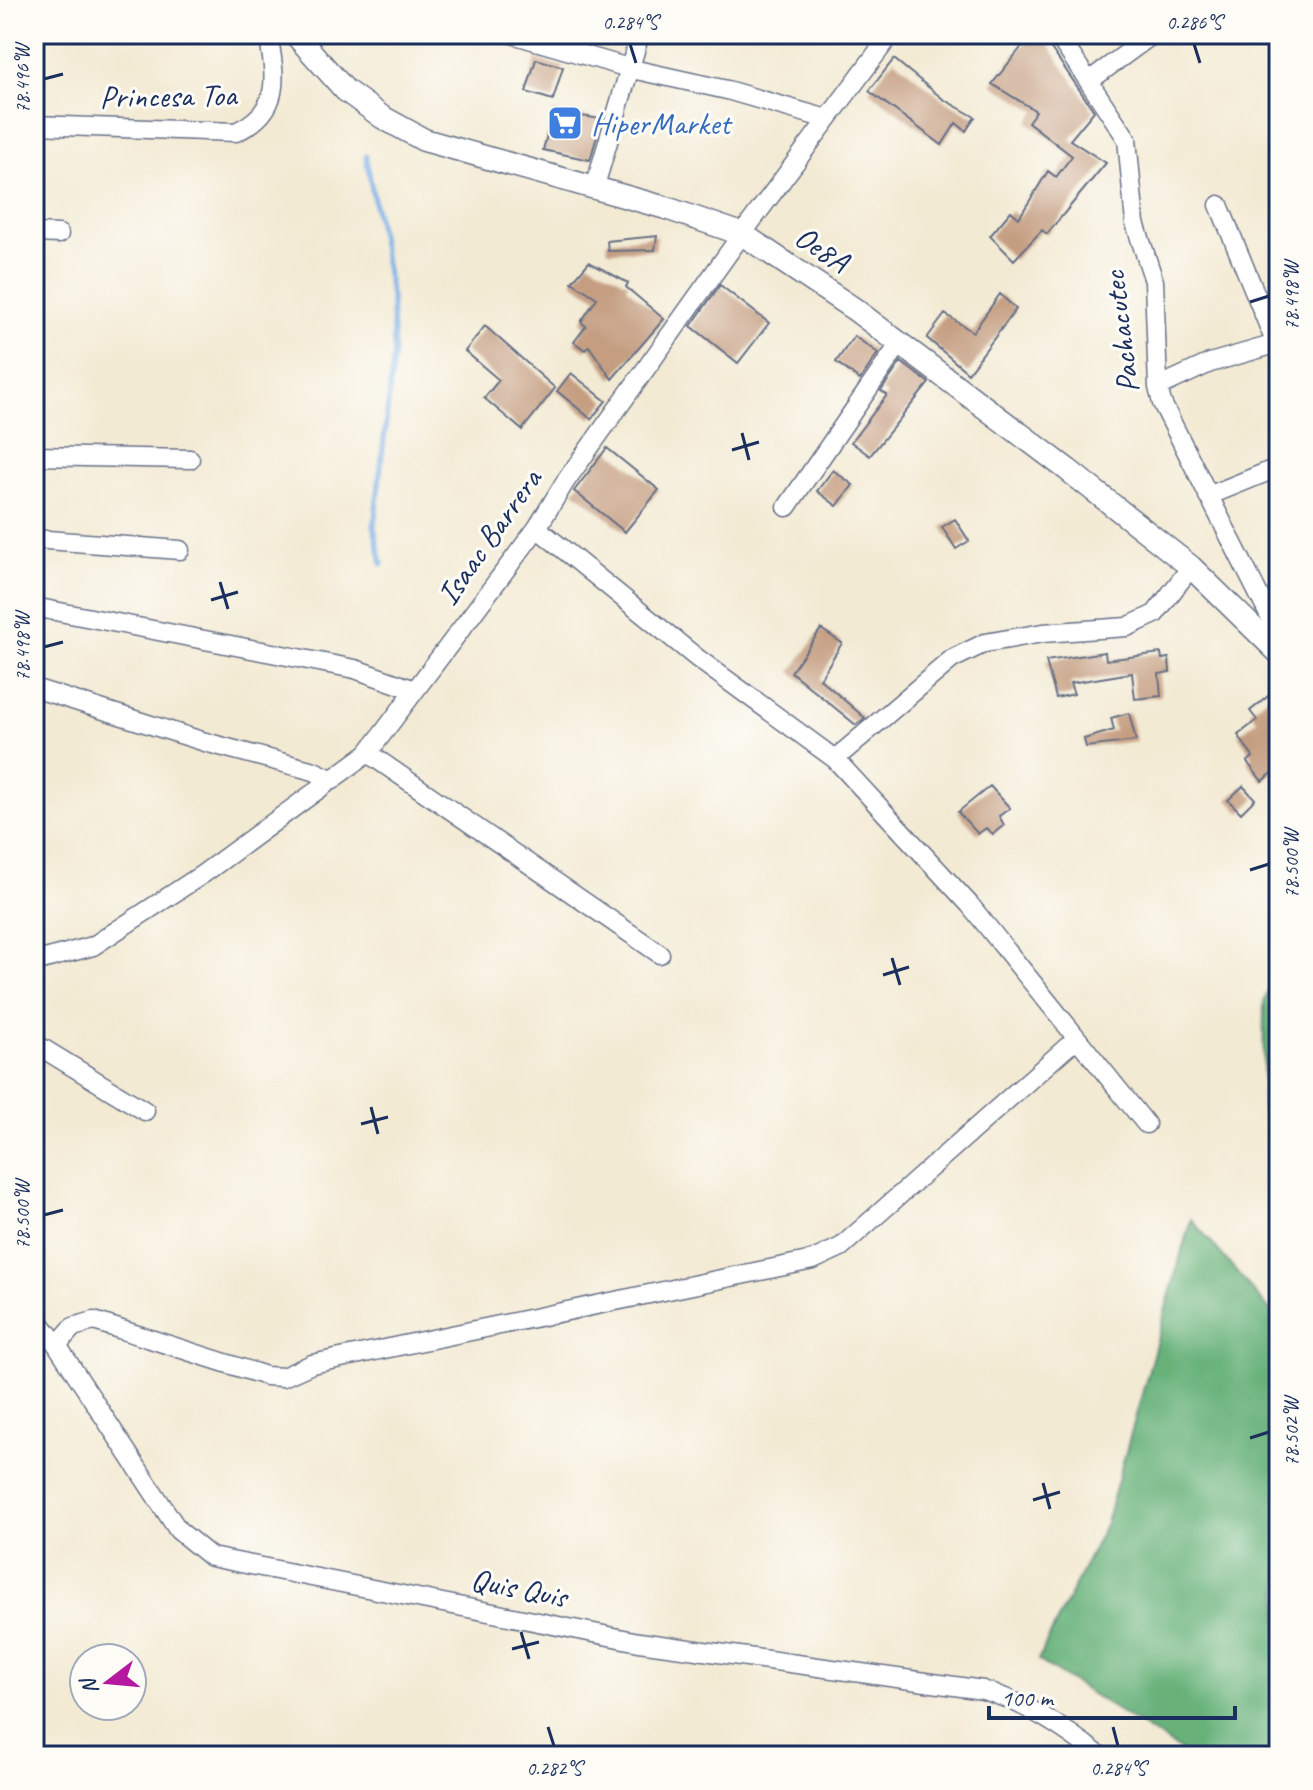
<svg xmlns="http://www.w3.org/2000/svg" width="1313" height="1790" viewBox="0 0 1313 1790" font-family="Caveat,sans-serif">
  <style>
    .forest { fill: #68b27a; stroke: #42706c; stroke-width: 2 }
    .lines { fill: none; stroke-linecap: round; stroke-linejoin: round }
    .stream { stroke: #77ade5; stroke-width: 5 }
    .building { fill: #c59e81 }
    .minor-casing { stroke: #677087; stroke-width: 21 }
    .tertiary-casing { stroke: #677087; stroke-width: 25 }
    .minor { stroke: #fff; stroke-width: 18 }
    .tertiary { stroke: #fff; stroke-width: 22 }
    .ticks { fill: none; stroke: #1b2f5e; stroke-width: 3 }
    .labels { text-anchor: middle; dominant-baseline: central; stroke-width: 6; stroke-linejoin: round; paint-order: stroke }
    .street-label { font-size: 32px; fill: #1b2f5e; stroke: #fdfcf7 }
    .shop-label { font-size: 32px; fill: #366cbe; stroke: #fdfcf7; text-anchor: start }
    .neatline { fill: none; stroke: #1b2f5e; stroke-width: 3 }
    .ticks-label { font-size: 20px; text-anchor: middle; fill: #1b2f5e }
  </style>
  <rect width="100%" height="100%" fill="#fdfcf7"/>
  <filter id="ink" filterUnits="userSpaceOnUse"><feTurbulence type="fractalNoise" baseFrequency=".0125" numOctaves="2"/><feDisplacementMap in="SourceGraphic" scale="16" xChannelSelector="R" yChannelSelector="G"/><feConvolveMatrix kernelMatrix="1 2 1 2 8 2 1 2 1" color-interpolation-filters="sRGB"/></filter>
  <filter id="wash" filterUnits="userSpaceOnUse"><feTurbulence type="fractalNoise" baseFrequency=".006" numOctaves="4" result="noise"/><feDisplacementMap in="SourceGraphic" scale="32" xChannelSelector="R" yChannelSelector="G"/><feGaussianBlur stdDeviation="1.8" result="paint"/><feColorMatrix in="noise" values="0 0 0 0 0 0 0 0 0 0 0 0 0 0 0 0 0 1.4 0 .05"/><feComposite in="paint" operator="in"/></filter>
  <g filter="url(#wash)">
    <rect width="100%" height="100%" fill="#f3ead3"/>
    <path class="forest" d="M1279 964V1132L1263 1112 1264 1002Z
      M1191 1219 1279 1321V1756H1189L1038 1660 1106 1523Z"/>
    <g class="lines">
      <path class="stream" d="M338 34V41
        M366 156 391 296 394 351 374 527 382 564"/>
    </g>
    <g id="blocks">
      <path class="building" d="M1032 34H1041L1094 111 1070 140 1106 163 1047 234 1042 230 1014 260 990 236 1011 211 1019 218 1048 171 1056 177 1072 156 1028 122 1036 111 992 84Z
        M536 59 563 67 553 100 526 92Z
        M894 59 943 99 975 117 966 131 956 123 942 145 869 91Z
        M553 112 602 119 590 160 543 150Z
        M657 236 655 250 608 251 607 241Z
        M589 262 628 283 626 287 664 319 612 379 589 346 585 350 574 342 586 326 581 322 597 298 572 282Z
        M720 285 769 323 738 363 691 326Z
        M1000 294 1016 309 968 373 927 338 945 314 973 332Z
        M485 326 555 388 522 430 484 398 499 380 465 351Z
        M854 336 878 353 860 380 836 362Z
        M901 362 929 383 870 456 851 442 887 395 881 391Z
        M571 373 606 401 591 419 557 391Z
        M607 448 659 490 625 532 574 491Z
        M833 470 853 485 837 506 817 491Z
        M955 519 969 541 956 549 942 527Z
        M821 629 842 643 820 679 865 718 856 725 791 672Z
        M1105 652 1106 660 1161 653 1162 659 1169 658 1170 672 1159 674 1161 696 1135 699 1132 673 1070 683 1074 694 1056 698 1046 661Z
        M1272 693 1279 701V762L1273 767 1275 771 1262 781 1247 762 1253 757 1238 735 1257 720 1250 711Z
        M1129 713 1136 741 1086 747 1084 739 1114 730 1111 718Z
        M990 786 1010 808 999 816 1004 825 993 834 986 828 978 834 958 812Z
        M1243 786 1255 799 1241 813 1228 800Z"/>
    </g>
  </g>
  <g filter="url(#ink)">
    <use href="#blocks" fill-opacity="0" stroke="#677087" stroke-width="2"/>
    <g class="lines">
      <defs>
        <path id="minor" d="M512 34 632 69 727 90 827 119
          M1057 34 1127 139 1135 223 1154 281 1158 387 1162 403 1271 619
          M1089 81 1153 34
          M34 125 236 132C282 111 276 78 268 34
          M594 189 640 34
          M1219 205 1276 344
          M34 233 59 234
          M1158 387 1210 363 1279 343
          M34 456 190 459
          M1208 496 1279 467
          M787 507 900 343
          M537 528 697 658 835 759 970 905 1146 1124
          M34 539 180 550
          M34 607 355 669 415 690
          M34 688 205 742 314 771 333 780
          M368 753 660 954
          M835 759 952 659 985 643 1043 633 1127 627 1155 614 1191 567
          M34 962 93 946 203 874 368 753 537 528 565 482 742 234 891 34
          M34 1043 145 1111
          M34 1315 57 1345 178 1530 211 1557 639 1642 983 1690C1028 1704 1063 1727 1100 1756
          M57 1345 73 1327 94 1321 266 1376 283 1377 312 1364 813 1260 841 1247 1077 1038"/>
        <path id="tertiary" d="M295 34 345 90 382 117 424 140 666 208 742 234 854 309 1068 470 1191 567 1279 653"/>
      </defs>
      <use href="#minor" class="minor-casing"/>
      <use href="#tertiary" class="tertiary-casing"/>
      <use href="#minor" class="minor"/>
      <use href="#tertiary" class="tertiary"/>
    </g>
  </g>
  <path class="ticks" d="M630 44 636 63M1194 44 1200 63M44 79 63 74M1250 302 1269 296M742 433 749 460M732 450 759 442M220 582 228 609M211 600 238 592M44 647 63 642M1250 870 1269 864M892 958 900 985M883 975 909 967M371 1107 378 1134M361 1124 388 1117M44 1215 63 1210M1250 1438 1269 1432M1043 1483 1050 1509M1033 1500 1060 1492M521 1632 529 1659M512 1649 539 1642M548 1727 554 1746M1113 1727 1118 1746"/>
  <defs>
    <symbol id="supermarket-square" viewBox="-11 -11 22 22"><rect x="-9" y="-9" width="18" height="18" rx="4" fill="#3f7fe0" stroke="#fdfcf7"/><path d="M-6-5.5h2.5l.6 2H6L4.5 2H-2.5L-4.4-4H-6ZM-1.5 3.2a1.3 1.3 0 1 0 .1 0ZM3 3.2a1.3 1.3 0 1 0 .1 0Z" fill="#fff"/></symbol>
  </defs>
  <g fill-rule="evenodd">
    <use href="#supermarket-square" x="545" y="103" width="40" height="40"/>
  </g>
  <g class="labels">
    <g class="street-label">
      <text transform="translate(168 96) rotate(-1)">Princesa Toa</text>
      <text transform="translate(822 249) rotate(34)">Oe8A</text>
      <text transform="translate(1121 332) rotate(-97)">Pachacutec</text>
      <text transform="translate(489 537) rotate(-55)">Isaac Barrera</text>
      <text transform="translate(519 1588) rotate(11)">Quis Quis</text>
    </g>
    <g class="shop-label">
      <text x="591" y="123">HiperMarket</text>
    </g>
  </g>
  <rect width="1313" height="1790" fill="none" stroke="#fdfcf7" stroke-width="88"/>
  <g transform="translate(108 1682) rotate(254)"><circle r="38" fill="#fdfcf7" stroke="#a3aaba" stroke-width="2"/>
  <path d="M0-6L14 30L0 20L-14 30Z" fill="#b5179e"/>
  <text y="-12" font-size="22" font-weight="bold" text-anchor="middle" fill="#1b2f5e">N</text>
  </g>
  <path d="M989 1706v12h246v-12" fill="none" stroke="#1b2f5e" stroke-width="4"/>
  <text x="1001" y="1706" font-size="24" fill="#1b2f5e" stroke="#fdfcf7" stroke-width="6" paint-order="stroke">100 m</text>
  <rect x="44" y="44" width="1225" height="1702" class="neatline"/>
  <g class="ticks-label">
    <text x="630" y="29">0.284°S</text>
    <text x="1194" y="29">0.286°S</text>
    <text transform="translate(22 79) rotate(-90)" y="7">78.496°W</text>
    <text transform="translate(1291 296) rotate(-90)" y="7">78.498°W</text>
    <text transform="translate(22 647) rotate(-90)" y="7">78.498°W</text>
    <text transform="translate(1291 864) rotate(-90)" y="7">78.500°W</text>
    <text transform="translate(22 1215) rotate(-90)" y="7">78.500°W</text>
    <text transform="translate(1291 1432) rotate(-90)" y="7">78.502°W</text>
    <text x="554" y="1775">0.282°S</text>
    <text x="1118" y="1775">0.284°S</text>
  </g>
</svg>
